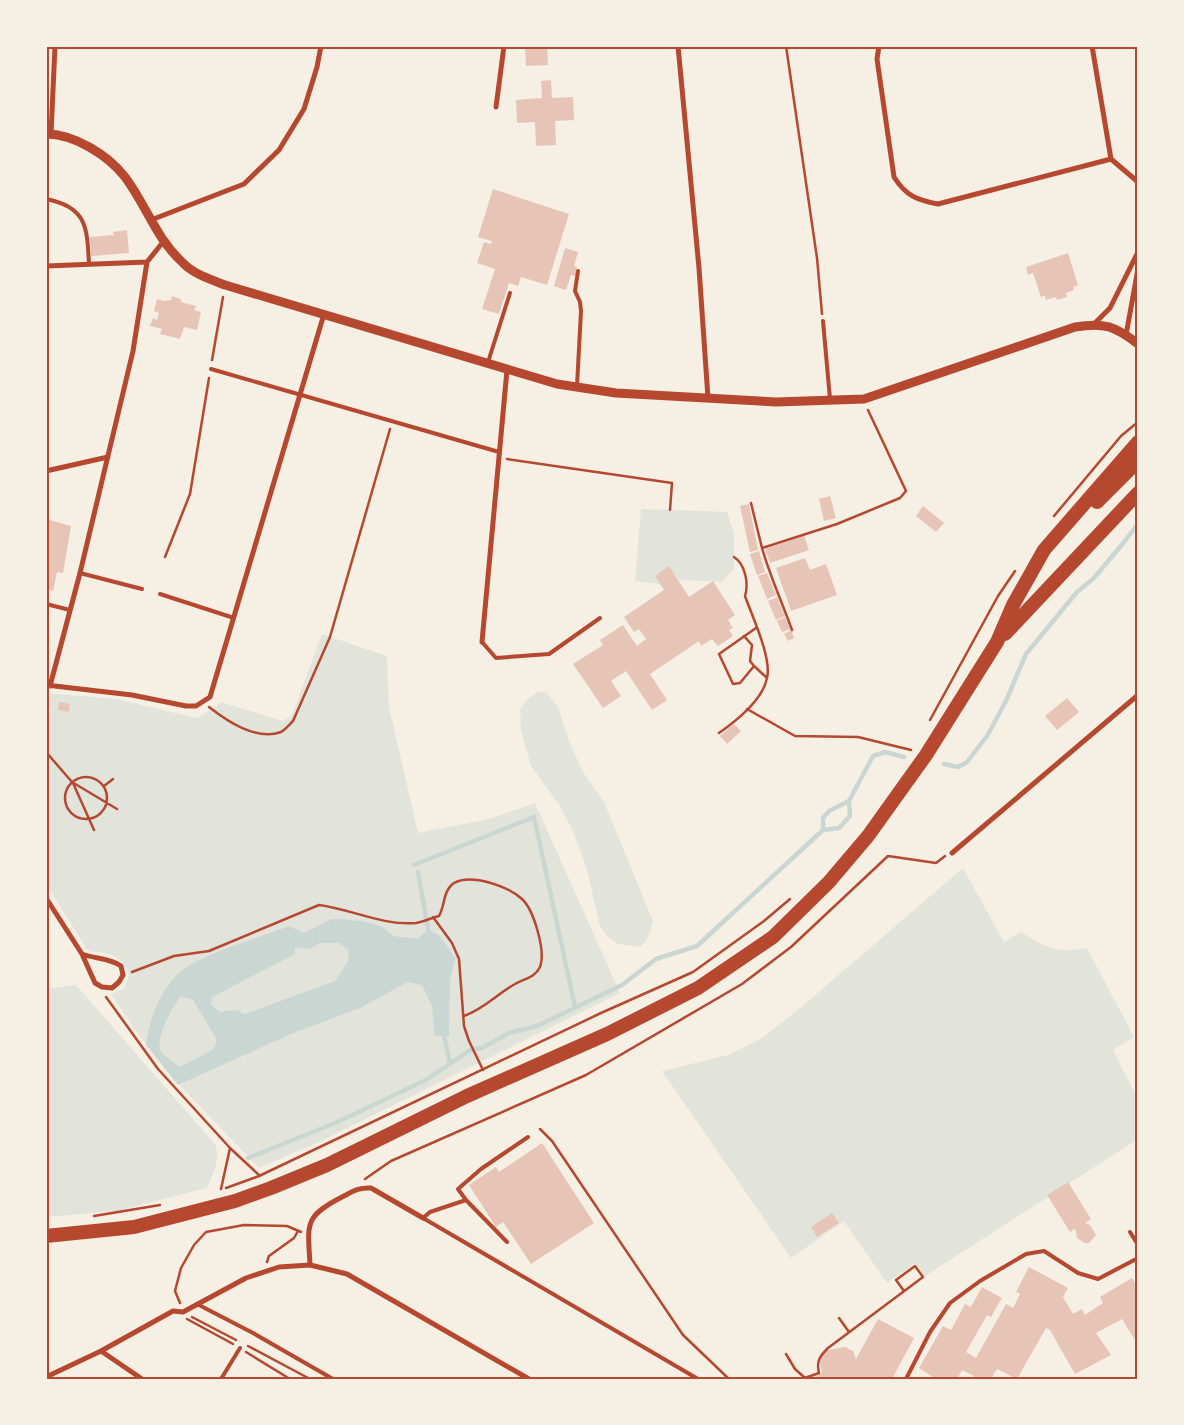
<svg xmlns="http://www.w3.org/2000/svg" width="1184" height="1425" viewBox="0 0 1184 1425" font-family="'Work Sans',sans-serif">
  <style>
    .green { fill: #e2e4dc }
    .water { fill: #c9d6d2; fill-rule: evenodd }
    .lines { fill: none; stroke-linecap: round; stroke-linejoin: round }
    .stream { stroke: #c9d6d2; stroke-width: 4.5 }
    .building { fill: #e6c5b7 }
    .path { stroke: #b5482f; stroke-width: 2.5 }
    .service { stroke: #b5482f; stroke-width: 4 }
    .minor { stroke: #b5482f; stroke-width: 5 }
    .tertiary { stroke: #b5482f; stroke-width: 9 }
    .trunk { stroke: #b5482f; stroke-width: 14 }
    .neatline { fill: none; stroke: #b5482f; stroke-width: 2 }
  </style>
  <rect width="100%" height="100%" fill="#f6efe4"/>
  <path class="green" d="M641 509 727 512 734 534V568L722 582 679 580 669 567 655 576 660 584 635 581Z
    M322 634 387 656 389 707 418 833 489 819 535 803 620 993 319 1142 259 1168 183 1089 138 1034 111 994 123 989 129 976C123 953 108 954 88 951L46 884V693L117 699 196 718 217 707 220 702 283 721 292 715Z
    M537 692H546L558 707 569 741 583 772 604 802 653 921 649 935 641 947 618 944 607 936 600 926 586 866 572 829 560 806 531 766 521 731 520 709 527 700Z
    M963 868 1004 942 1021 932C1047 949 1056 953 1087 948L1134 1037 1113 1050 1138 1099V1139L925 1276 915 1263 887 1283 844 1221 791 1258 662 1071 728 1055 759 1040 799 1009Z
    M76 985 215 1144C221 1158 213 1175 207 1188L117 1211 46 1217V989Z"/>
  <path class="water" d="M332 919C351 920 380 920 393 936L418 939 428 929 440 936 455 958 450 981 449 1036H435L432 1006 422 985 408 982 360 1008 293 1033 178 1085 146 1045C149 1019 160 991 179 973 196 956 264 936 289 926L304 933ZM320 943H339L348 949 349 960 335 981 245 1014 236 1010 220 1012 211 1005 212 997 295 954V947L309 949ZM181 996 193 1000 217 1040 214 1049 180 1067C174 1063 165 1057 161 1051 154 1039 173 1006 181 996Z"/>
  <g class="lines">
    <path class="stream" d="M944 764 958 767 967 762 987 736 1006 701 1026 654 1077 592 1093 579 1120 547 1138 524
      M823 830 839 828 850 816 849 801
      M414 865 534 817 575 1007
      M418 872 428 929
      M444 1035 450 1064
      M248 1158 335 1123 426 1080 470 1050 482 1048 509 1033 537 1026 622 985 656 959 697 946 823 830V818L829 811 849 801 873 756 885 752 904 757"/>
  </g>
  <path class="building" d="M525 46H547L548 65 526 66Z
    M551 80 552 98 573 97 574 120 555 121 556 145 536 146 535 122 517 123 516 100 542 98 541 81Z
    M493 189 569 214 547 285 521 277 518 286 509 283 499 314 482 309 495 269 477 263 484 242 491 244 492 241 478 237Z
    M127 230 129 253 91 256 90 237 114 235 113 232Z
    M565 248 578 252 574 266 577 267 575 276 571 275 566 290 554 286Z
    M1068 253 1078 285 1073 287 1074 290 1066 293 1067 297 1057 300 1056 297 1046 300 1045 296 1041 297 1033 273 1028 275 1026 267Z
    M172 296 181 299V302L196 306 194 310 201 312 197 330 184 327 180 339 160 334 162 329 150 326 153 318 157 320 159 313 154 311 157 299 164 301 171 300Z
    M830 496 836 518 824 521 819 499Z
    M749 504 758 550 750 552 740 506Z
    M923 506 944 523 936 532 916 516Z
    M46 519 71 526 63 573 57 572 53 591 46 588Z
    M804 536 809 550 770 563 765 549Z
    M759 551 765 572 757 575 750 554Z
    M805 558 810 570 826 564 837 595 791 611 776 568Z
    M669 566 689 597 713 581 735 615 728 620 733 628 729 630 733 636 718 646 712 639 701 646 699 641 650 674 667 700 652 710 626 671 611 681 621 696 603 708 573 664 603 645 600 640 623 625 637 646 646 639 639 629 634 632 624 617 664 590 655 576Z
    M767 573 776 595 767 599 758 576Z
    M777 597 785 616 776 620 768 601Z
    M785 617 790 629 782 632 777 621Z
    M791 630 794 638 788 641 784 634Z
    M1067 698 1079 712 1057 730 1045 716Z
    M59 702 70 704 69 712 58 710Z
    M734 724 741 731 727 744 720 736Z
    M542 1143 594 1223 531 1264 503 1222 496 1227 469 1185 496 1167 499 1172Z
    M1068 1182 1091 1219 1085 1223 1090 1225 1096 1235 1089 1243H1085L1077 1238 1075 1228 1070 1232 1047 1195Z
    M832 1213 839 1223 817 1237 811 1227Z
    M1029 1267 1068 1288 1063 1297 1073 1314 1082 1309 1085 1315 1103 1303 1100 1297 1132 1278 1138 1288V1345L1122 1319 1096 1333 1111 1355 1075 1374 1050 1330 1046 1328 1017 1379 997 1369 992 1377 995 1379H972L974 1376 962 1370 957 1379H936L919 1368 943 1326 951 1330 965 1304 971 1307 982 1287 1002 1298 991 1317 987 1315 966 1352 976 1358 1006 1304 1013 1308 1020 1294 1016 1292Z
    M878 1319 914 1338 892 1379H814L822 1372 819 1359 823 1351 845 1347 853 1351 856 1359Z"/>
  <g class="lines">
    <path class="path" d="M786 46 817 258 822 314
      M212 360 223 297
      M507 459 672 483 670 510
      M751 503 762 548
      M1054 516 1121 436 1138 422
      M165 557 190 494 209 378
      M792 630C782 602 770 576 762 548L837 524 900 498 906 491 868 410
      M744 636 752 645 750 661 754 666 740 683 733 684 719 654 756 628
      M754 666 767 678
      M209 707C227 721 256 741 281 732 285 730 289 725 293 721L330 637 390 429
      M747 709 795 736 858 737 911 750
      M930 720 998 596 1015 571
      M719 733C736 721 763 699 767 678 772 658 752 616 745 596 749 583 745 564 734 557
      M46 752 72 782 117 809
      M65 798a21 21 0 1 1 42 0a21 21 0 1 1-42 0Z
      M73 783 94 830
      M104 786 113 779
      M433 917 452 943 459 959 464 1026 469 1041 483 1070
      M132 972 174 956 209 951 319 905C351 909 383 926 416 923 423 922 431 918 439 916 445 906 443 890 454 883 472 873 509 887 522 899 534 910 546 952 540 967 535 978 523 979 515 984 497 994 484 1009 464 1016
      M106 997 158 1069 230 1148 221 1189
      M540 1129 552 1141 683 1335 729 1379
      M230 1148 260 1176
      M365 1179 391 1161 586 1075 742 984 791 947 888 856 936 863 945 856
      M226 1188 259 1176 601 1013 693 972 764 921 790 899
      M94 1216 160 1205
      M267 1262 269 1256 294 1238 298 1231
      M180 1303 175 1291 181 1268 194 1245 206 1232 244 1225 287 1226 301 1232
      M192 1317 236 1340
      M839 1318 849 1332
      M187 1319 233 1344
      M248 1346 310 1379
      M246 1352 290 1379
      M786 1354 795 1369 805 1378
      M802 1379 819 1373C816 1361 820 1356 828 1348L923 1277 915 1266 896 1280 904 1291"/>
    <path class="service" d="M46 199C87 207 87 227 89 264
      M823 321 830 399
      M488 362 510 293
      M211 369 499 452
      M577 386 581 311 580 302 575 291 578 271
      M80 573 142 589
      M160 594 234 618
      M46 604 70 610
      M482 642 496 658 549 654 600 618
      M528 1137 481 1169 458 1189 466 1200 430 1212 423 1218 698 1379
      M466 1200 507 1242
      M1130 1232 1138 1245
      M197 1304 253 1333 333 1379
      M221 1379 240 1348
      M906 1379 930 1332 950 1303 980 1281 1026 1254 1044 1251 1078 1273 1098 1279 1138 1258"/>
    <path class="minor" d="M678 46 699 268 708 398
      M879 46 877 59 894 177C906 196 917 200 938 204L1111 159
      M1092 46 1111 159 1138 182
      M496 107 504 46
      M51 134 55 46
      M151 220 244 184 279 150 304 109 317 67 321 46
      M46 266 147 262 163 242
      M1094 324 1110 308 1138 252
      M1126 335 1138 269
      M46 471 108 457
      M482 642 507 370
      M46 685 132 695 186 706H196L210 697 324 314
      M50 686 80 573 133 351 147 262
      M952 853 1138 695
      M46 898 82 954 95 983 102 987 112 988 119 982 123 975 121 966C110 958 95 959 82 954
      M310 1265C308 1224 303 1217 342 1197 352 1192 359 1187 371 1188L423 1218
      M101 1351 142 1379
      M46 1377 101 1351 173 1311 183 1312 246 1278 279 1267 310 1265 347 1274 529 1379"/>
    <path class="tertiary" d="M46 134C74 134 108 155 125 177 146 205 156 238 182 262 193 274 210 279 225 285L557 384 616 393 776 402 864 399 1075 327C1104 322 1115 326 1138 344"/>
    <path class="trunk" d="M1097 502 1138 461
      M1005 634 1138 493
      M46 1236 134 1227 235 1201 271 1188 327 1165 467 1096 607 1034 698 988 773 937 829 882 868 836 926 755 997 642 1013 605 1044 550 1138 442"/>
  </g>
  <rect width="1184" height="1425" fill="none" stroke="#f6efe4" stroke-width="95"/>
  <rect x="48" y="48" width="1088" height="1330" class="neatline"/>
</svg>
